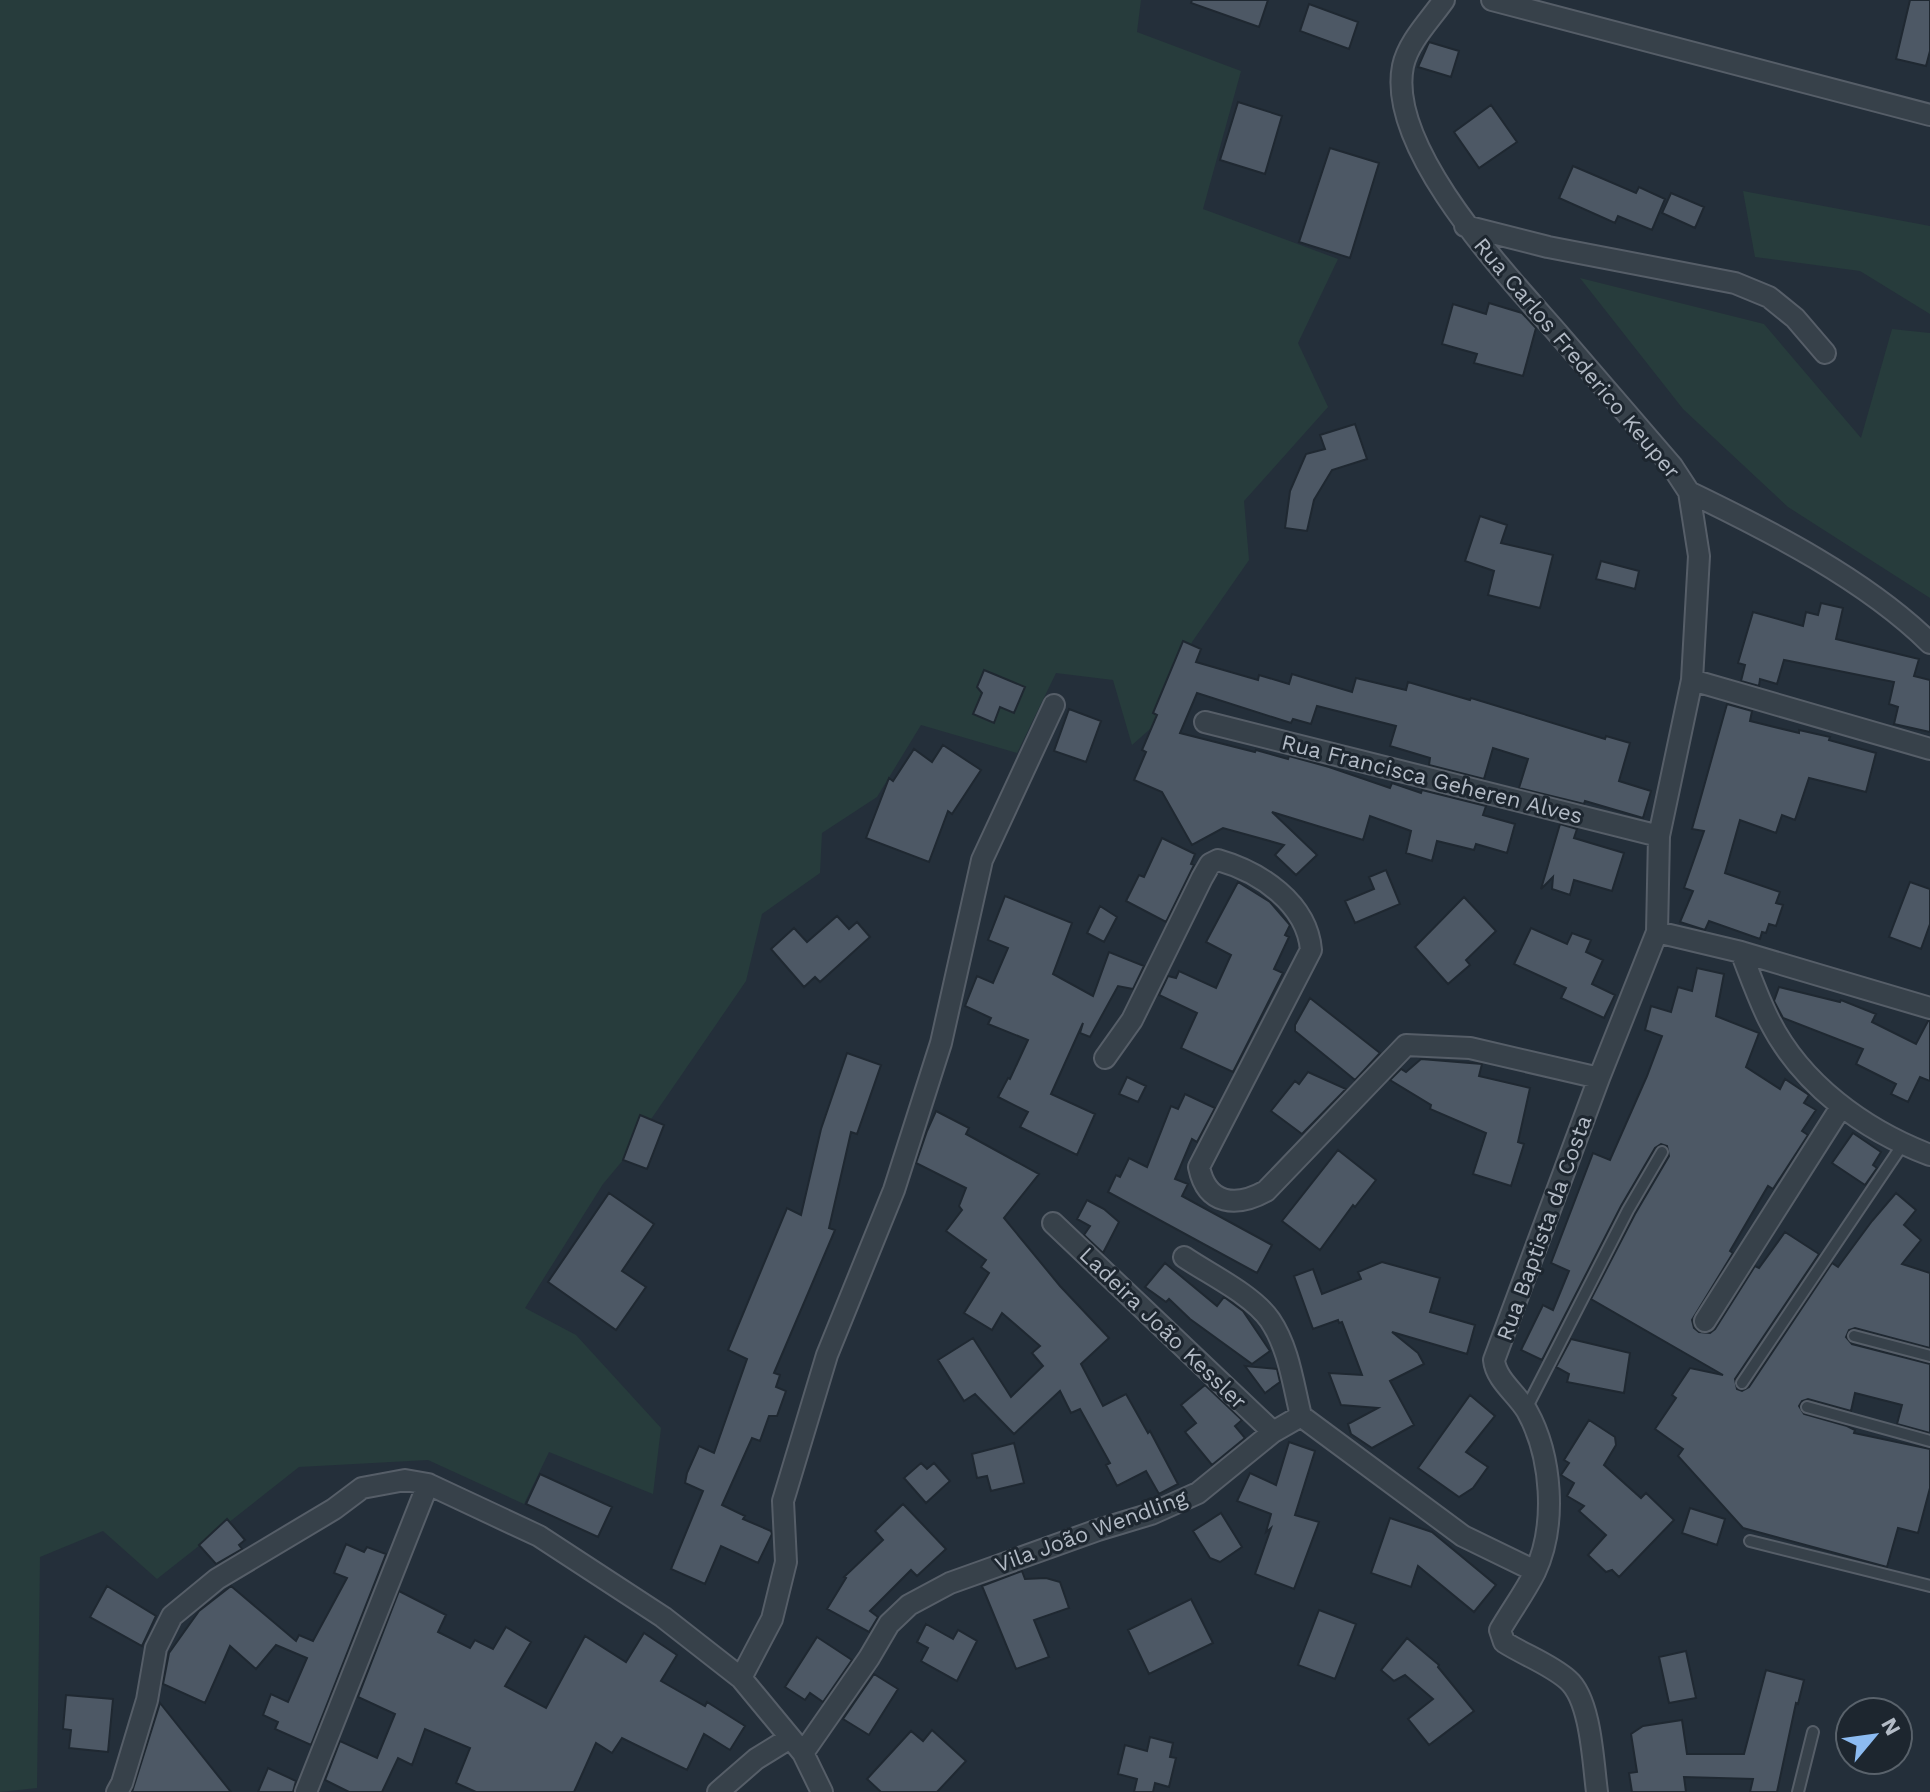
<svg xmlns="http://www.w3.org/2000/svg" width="1930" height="1792" viewBox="0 0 1930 1792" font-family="'Work Sans',sans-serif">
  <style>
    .green { fill: #273c3c }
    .building { fill: #4d5865; stroke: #1f2831; stroke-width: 2 }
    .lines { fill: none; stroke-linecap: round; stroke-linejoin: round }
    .lane-casing { stroke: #565e68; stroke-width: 14 }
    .street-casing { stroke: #565e68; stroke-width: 24 }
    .lane { stroke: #37414a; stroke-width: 10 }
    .street { stroke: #37414a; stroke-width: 20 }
    .labels { text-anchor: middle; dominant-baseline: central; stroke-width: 6; stroke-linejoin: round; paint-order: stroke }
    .street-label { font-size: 22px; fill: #b3bbc6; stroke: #1d262f }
  </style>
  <rect width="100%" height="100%" fill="#242f3a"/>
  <path class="green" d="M0 0H1141L1137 32 1241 71 1203 209 1338 259 1298 343 1328 407 1244 501 1249 560 1192 642 1158 722 1132 745 1113 680 1056 673 1017 753 921 725 877 797 822 833 820 873 762 914 746 981 623 1160 603 1184 525 1308 576 1335 661 1428 653 1494 549 1452 524 1504 428 1460 299 1467 157 1579 103 1531 40 1557 37 1788 0 1792Z
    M1743 191 1930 226V314L1860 271 1755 257Z
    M1580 278 1764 324 1861 438 1892 329 1930 333V598L1788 507 1683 409Z"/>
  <path class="building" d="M1192 0H1268L1259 27 1191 3Z
    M1910 0H1930V51L1926 66 1896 59Z
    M1309 4 1358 22 1349 49 1300 31Z
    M1429 42 1459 51 1451 77 1418 67Z
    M1238 102 1282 116 1265 174 1220 160Z
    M1491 105 1517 142 1479 168 1454 132Z
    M1330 148 1379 163 1350 258 1299 242Z
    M1573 166 1636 193 1639 187 1665 199 1652 230 1618 216 1615 223 1559 198Z
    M1671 193 1704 207 1695 228 1662 213Z
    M1489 303 1522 313 1536 328 1523 376 1474 363 1477 354 1442 344 1453 304 1486 314Z
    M1355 424 1367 459 1332 470 1314 500 1307 531 1285 528 1290 491 1306 454 1325 449 1320 435Z
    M1480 516 1507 525 1501 543 1553 555 1540 608 1488 595 1494 571 1465 561Z
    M1601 561 1639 571 1635 589 1596 579Z
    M1821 603 1843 608 1836 639 1919 659 1914 676 1930 680V732L1894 724 1898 707 1889 704 1894 682 1784 660 1777 684 1760 679 1759 686 1741 681 1745 665 1738 663 1753 612 1803 626 1806 612 1818 615Z
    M1183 641 1201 649 1196 662 1258 680 1259 675 1289 684 1292 674 1352 692 1356 678 1406 690 1408 682 1470 700 1471 698 1605 739 1606 736 1630 743 1619 781 1651 791 1643 818 1585 801 1584 804 1519 788 1528 759 1493 748 1484 779 1429 765 1430 758 1390 746 1396 726 1317 706 1311 724 1293 719 1291 723 1197 693 1180 733 1255 752 1256 750 1288 759 1289 756 1329 767 1390 788 1392 783 1421 793 1422 790 1486 806 1483 815 1515 824 1507 853 1476 844 1474 850 1437 841 1432 861 1406 853 1411 831 1370 816 1363 840 1272 812 1317 855 1296 875 1275 855 1284 845 1223 828 1192 845 1162 792 1134 780 1146 752 1142 750 1157 715 1153 713Z
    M984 670 1025 687 1014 713 1000 707 994 723 973 714 982 693 977 687Z
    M1727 704 1752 711 1750 721 1799 733V730L1830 737 1829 740 1876 753 1866 792 1809 778 1795 820 1782 815 1776 833 1740 820 1725 873 1780 892 1776 903 1783 905 1776 926 1769 924 1766 933 1762 932 1760 939 1709 921 1705 930 1680 922 1693 891 1684 888 1704 831 1692 829Z
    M1069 709 1101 721 1086 762 1054 751Z
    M943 745 981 770 952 814 948 811 929 862 866 838 889 778 893 781 914 749 932 762Z
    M1560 824 1577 829 1574 838 1624 853 1612 891 1574 880 1570 895 1552 889 1553 877 1541 889Z
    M1162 838 1195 854 1191 864 1194 865 1166 922 1126 901 1139 875 1144 877Z
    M1386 870 1400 904 1355 923 1345 901 1374 889 1369 877Z
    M1238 882 1270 902 1290 925 1285 935 1289 937 1274 969 1283 973 1233 1072 1181 1048 1197 1013 1159 995 1168 976 1176 978 1179 971 1216 988 1231 955 1206 942Z
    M1910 882 1930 889V924L1921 949 1889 937Z
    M1005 896 1072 923 1053 974 1093 996 1109 952 1144 966 1133 989 1118 986 1090 1037 1080 1033 1083 1023 1051 1094 1095 1114 1077 1155 1020 1127 1028 1112 998 1097 1008 1078 1010 1079 1028 1040 988 1024 991 1018 965 1006 977 976 993 983 1008 948 988 940Z
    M1464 897 1496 931 1466 960 1470 965 1448 984 1415 947Z
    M1100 906 1117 917 1104 942 1087 933Z
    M837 916 849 929 857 922 870 937 820 982 815 977 804 987 771 949 794 928 807 942Z
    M1531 928 1567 944 1572 933 1591 940 1586 952 1603 960 1592 984 1615 995 1604 1018 1561 998 1566 988 1514 964Z
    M1697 968 1724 974 1716 1016 1759 1033 1746 1067 1780 1089 1785 1079 1809 1095 1804 1103 1816 1110 1802 1131 1808 1135 1773 1189 1768 1186 1730 1251 1733 1253 1692 1320 1694 1328 1699 1332 1710 1333 1715 1329 1755 1266 1759 1268 1785 1232 1819 1254 1735 1379 1737 1389 1742 1391 1749 1387 1832 1263 1838 1267 1872 1221 1896 1193 1916 1210 1904 1225 1921 1240 1902 1264 1930 1273V1348L1855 1328 1849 1330 1846 1337 1852 1344 1930 1364V1433L1897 1424 1902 1405 1855 1393 1851 1411 1808 1399 1802 1401 1799 1406 1804 1414 1847 1426 1855 1430 1854 1433 1930 1449V1488L1918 1533 1898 1528 1887 1567 1743 1528 1678 1456 1683 1449 1655 1429 1676 1398 1672 1395 1690 1368 1723 1375 1591 1299 1635 1214 1669 1156 1667 1146 1661 1144 1655 1148 1621 1206 1542 1360 1521 1350 1543 1305 1553 1310 1569 1271 1551 1263 1593 1153 1610 1160 1647 1076 1662 1036 1645 1030 1651 1006 1671 1012 1678 987 1692 991Z
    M1779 987 1840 1002 1841 1000 1876 1014 1872 1022 1916 1044 1928 1021H1930V1081L1920 1077 1908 1102 1891 1094 1896 1084 1856 1064 1863 1049 1783 1018 1774 1001Z
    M1310 998 1380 1053 1355 1080 1295 1031V1025Z
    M847 1053 881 1065 857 1134 851 1132 829 1228 835 1230 774 1373 780 1375 776 1387 786 1391 777 1416H769L760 1441 752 1438 722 1505 745 1516 743 1519 771 1531 772 1534 758 1563 721 1546 705 1584 671 1569 703 1491 685 1483 687 1473 699 1446 714 1453 747 1359 728 1350 787 1208 801 1215 821 1129Z
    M1421 1059 1482 1064 1479 1076 1530 1088 1518 1142 1524 1144 1511 1186 1473 1174 1486 1133 1430 1109 1431 1105 1390 1080 1401 1069 1406 1072Z
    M1308 1072 1346 1089 1302 1134 1271 1111 1295 1081 1299 1084Z
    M1127 1077 1146 1086 1138 1102 1119 1094Z
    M1185 1094 1215 1108 1197 1142 1192 1139 1175 1179 1188 1184 1182 1196 1272 1245 1257 1273 1108 1192 1116 1175 1120 1177 1129 1158 1147 1167 1171 1106 1178 1109Z
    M936 1111 969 1128 966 1134 1039 1174 1004 1218 1060 1286 1109 1338 1081 1364 1103 1406 1126 1394 1148 1433 1150 1431 1178 1484 1159 1494 1146 1471 1117 1486 1106 1465 1110 1463 1080 1409 1071 1413 1060 1391 1014 1434 975 1394 964 1401 938 1360 973 1338 1011 1397 1043 1366 1032 1353 1040 1346 1002 1313 992 1330 964 1313 989 1273 981 1267 986 1260 946 1231 962 1210 959 1206 966 1188 916 1163 927 1131Z
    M640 1115 664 1125 647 1169 623 1160Z
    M1853 1133 1881 1152 1873 1165 1877 1168 1865 1185 1832 1163Z
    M1338 1150 1376 1180 1355 1207 1353 1205 1320 1250 1282 1221Z
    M609 1193 654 1224 622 1271 646 1287 616 1330 548 1282Z
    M1087 1200 1104 1209 1119 1222 1103 1253 1084 1235 1090 1226 1077 1219Z
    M1382 1262 1440 1278 1430 1312 1475 1325 1467 1354 1392 1332 1418 1353 1424 1364 1390 1381 1414 1425 1372 1448 1351 1434 1348 1424 1378 1408 1341 1405 1329 1373 1362 1375 1342 1322 1339 1323 1338 1320 1313 1329 1294 1276 1313 1269 1322 1294 1361 1279 1358 1272Z
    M1165 1263 1217 1306 1224 1297 1243 1311 1270 1351 1252 1364 1190 1319 1169 1299 1166 1302 1145 1287Z
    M1571 1339 1630 1353 1624 1393 1567 1382 1569 1374 1556 1367Z
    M1245 1366 1277 1369 1280 1382 1265 1393Z
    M1205 1385 1242 1420 1235 1426 1245 1438 1212 1465 1185 1432 1196 1423 1181 1405Z
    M1470 1395 1495 1416 1466 1452 1488 1467 1473 1488 1459 1497 1418 1468Z
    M1589 1420 1615 1437 1616 1445 1604 1465 1641 1498 1646 1493 1674 1520 1619 1577 1612 1570 1606 1572 1588 1555 1606 1535 1579 1511 1584 1506 1567 1496 1574 1483 1561 1475 1569 1463 1564 1460Z
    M1289 1442 1315 1451 1295 1515 1319 1522 1294 1589 1255 1574 1271 1528 1266 1532 1271 1514 1237 1501 1250 1473 1276 1485Z
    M1014 1443 1024 1483 991 1491 987 1476 977 1478 972 1454Z
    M921 1463 927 1469 934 1463 950 1481 926 1503 904 1478Z
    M540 1474 612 1507 598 1537 526 1504Z
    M903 1504 946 1549 917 1576 911 1570 870 1611 878 1617 869 1632 827 1609 846 1578 844 1577 883 1540 875 1531Z
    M1690 1508 1725 1519 1717 1545 1682 1533Z
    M1221 1513 1242 1547 1220 1562 1210 1558 1193 1531Z
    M1390 1518 1432 1532 1496 1585 1474 1612 1418 1566 1411 1587 1371 1573Z
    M227 1519 245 1540 239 1545 242 1549 216 1564 199 1545Z
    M346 1544 364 1552 367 1547 386 1554 311 1745 275 1729 278 1722 263 1715 271 1694 288 1702 307 1658 276 1645 256 1669 230 1646 205 1703 163 1684 169 1653 199 1611 231 1586 296 1641 299 1635 313 1641 347 1578 334 1573Z
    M1022 1571 1025 1579 1046 1578 1060 1582 1069 1608 1034 1620 1049 1657 1016 1669 982 1586Z
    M107 1586 156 1616 142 1646 90 1617Z
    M399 1591 446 1615 438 1632 470 1648 475 1640 493 1649 506 1627 531 1642 505 1686 546 1708 585 1636 626 1662 644 1633 677 1655 661 1681 705 1706 707 1702 745 1726 730 1750 704 1734 687 1770 622 1738 612 1753 596 1743 574 1792H476L456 1783 470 1748 425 1729 412 1765 398 1758 382 1792H349L325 1780 340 1741 377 1758 395 1714 358 1697Z
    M1191 1599 1213 1643 1149 1674 1128 1630Z
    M1319 1610 1356 1624 1335 1679 1298 1665Z
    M926 1624 953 1639 958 1630 977 1641 957 1681 921 1661 928 1648 917 1642Z
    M817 1637 852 1660 823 1702 810 1693 805 1700 785 1687Z
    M1407 1638 1439 1665 1438 1667 1474 1711 1429 1745 1408 1719 1433 1699 1405 1675 1394 1681 1381 1670Z
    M1686 1651 1696 1698 1669 1703 1659 1657Z
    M1766 1670 1804 1680 1798 1704 1796 1703 1777 1792H1750L1753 1779 1684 1777 1686 1792H1632L1629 1773 1637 1772 1631 1734 1643 1726 1682 1720 1687 1754H1744Z
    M874 1674 898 1689 869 1735 843 1719Z
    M66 1695 113 1699 108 1752 69 1748 71 1730 63 1729Z
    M160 1703 231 1792H132Z
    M932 1730 966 1761 937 1792H881L867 1779 911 1731 923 1741Z
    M1150 1737 1173 1743 1170 1757 1176 1758 1169 1787 1155 1783 1153 1792H1134L1137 1779 1118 1774 1125 1745 1147 1751Z
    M268 1768 296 1781 293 1792H258Z"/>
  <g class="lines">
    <defs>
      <path id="lane" d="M1854 1336 1930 1356
        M1742 1383 1903 1144
        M1807 1407 1930 1441
        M1526 1409 1628 1210 1662 1152
        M1750 1541 1930 1586
        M1798 1792 1813 1732"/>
      <path id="street" d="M1444 0C1430 20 1408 42 1403 66 1386 150 1510 278 1561 337 1598 380 1635 423 1672 466L1689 492 1699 556 1692 680 1659 836 1657 932 1599 1078 1494 1360C1496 1380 1517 1394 1527 1411 1552 1456 1557 1525 1535 1572 1525 1592 1511 1611 1500 1630L1504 1642C1524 1655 1550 1664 1568 1680 1591 1700 1593 1762 1597 1792
        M1492 0 1930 115
        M1465 226 1548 247 1735 283 1769 297 1795 318 1825 353
        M1689 492C1770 531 1866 580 1930 643
        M1692 680 1930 749
        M1205 722 1659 836
        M1657 932 1741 952 1930 1008
        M1741 952C1750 975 1758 998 1769 1020 1801 1084 1864 1130 1930 1155
        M1105 1058 1132 1020 1202 878 1210 864 1218 860C1260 872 1307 903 1311 950L1199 1167C1207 1206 1237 1207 1266 1191L1406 1045 1470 1048 1599 1078
        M1053 1223 1273 1432
        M1184 1257C1209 1274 1253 1295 1270 1320 1289 1348 1293 1384 1301 1416
        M1705 1321 1841 1107
        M741 1678 772 1619 786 1562 783 1501 827 1355 894 1190 941 1043 982 860 1054 705
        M803 1753 869 1658 889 1624 909 1605 950 1583 1098 1530 1151 1514 1198 1493 1273 1432 1301 1416 1463 1536 1535 1571
        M117 1792 122 1783 147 1700 156 1648 172 1616 217 1579 334 1509 362 1488 405 1480 428 1484 539 1536 663 1617 741 1678 803 1753 822 1792
        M306 1792 428 1484
        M718 1792 756 1759 790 1738"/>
    </defs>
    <use href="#lane" class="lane-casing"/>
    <use href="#street" class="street-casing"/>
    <use href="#lane" class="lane"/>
    <use href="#street" class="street"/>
  </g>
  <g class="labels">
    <g class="street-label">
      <text transform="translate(1577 358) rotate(50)">Rua Carlos Frederico Keuper</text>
      <text transform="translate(1432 779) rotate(14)">Rua Francisca Geheren Alves</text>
      <text transform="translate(1544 1228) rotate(-70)">Rua Baptista da Costa</text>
      <text transform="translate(1163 1328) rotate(44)">Ladeira João Kessler</text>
      <text transform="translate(1091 1531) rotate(-20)">Vila João Wendling</text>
    </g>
  </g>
  <g transform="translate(1874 1736) rotate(61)"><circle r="38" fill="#1d262f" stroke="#59626b" stroke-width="2"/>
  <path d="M0-6L14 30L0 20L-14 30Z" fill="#8cbbf1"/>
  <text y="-12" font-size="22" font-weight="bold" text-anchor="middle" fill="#b3bbc6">N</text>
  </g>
</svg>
